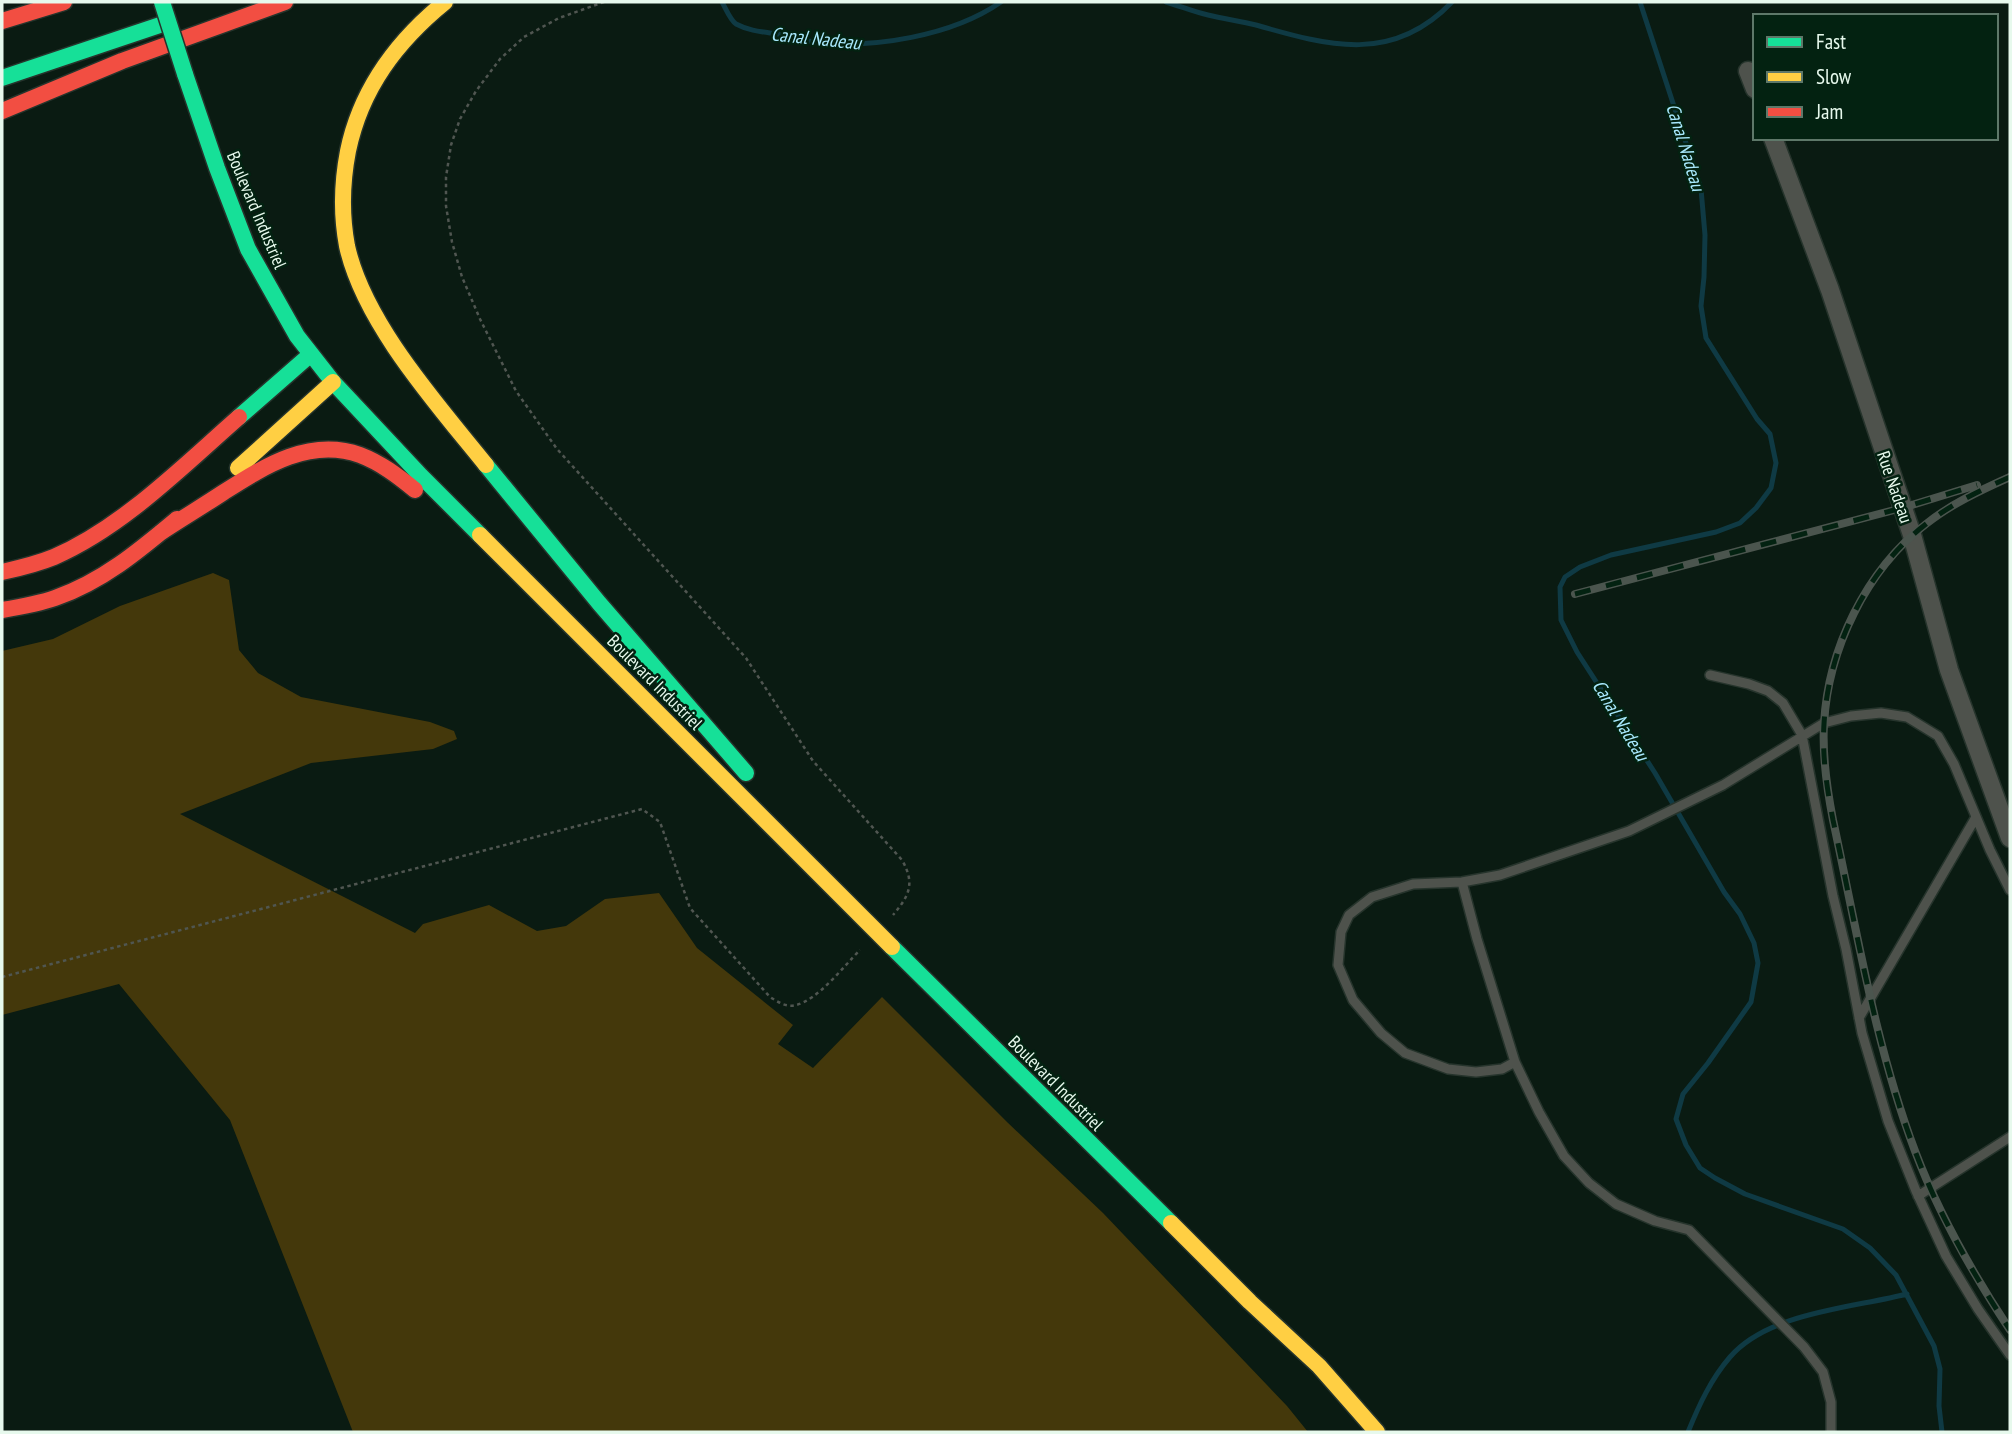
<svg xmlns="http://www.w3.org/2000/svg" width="2012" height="1434" viewBox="0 0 2012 1434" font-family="'PT Sans Narrow',sans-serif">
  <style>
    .green { fill: #44380b }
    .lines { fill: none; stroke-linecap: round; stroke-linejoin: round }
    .stream { stroke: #0f3a44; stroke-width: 5 }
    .lane-casing { stroke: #26342c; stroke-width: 12 }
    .street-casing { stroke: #26342c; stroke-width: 21 }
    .fast-casing { stroke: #26342c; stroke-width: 19 }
    .slow-casing { stroke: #26342c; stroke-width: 19 }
    .jam-casing { stroke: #26342c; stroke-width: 19 }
    .path { stroke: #505651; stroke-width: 2.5; stroke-dasharray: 3.5 3.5; stroke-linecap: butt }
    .lane { stroke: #4e524c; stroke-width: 9 }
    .street { stroke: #4e524c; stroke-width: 18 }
    .fast { stroke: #16e098; stroke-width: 16 }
    .slow { stroke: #ffcf43; stroke-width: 16 }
    .jam { stroke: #f24e42; stroke-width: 16 }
    .rail-casing { stroke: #4b554e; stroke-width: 8 }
    .rail { stroke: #032211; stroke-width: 5; stroke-dasharray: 16; stroke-linecap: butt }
    .fast-bridge-casing { stroke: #26342c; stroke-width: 19; stroke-linecap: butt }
    .fast-bridge { stroke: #16e098; stroke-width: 16 }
    .labels { text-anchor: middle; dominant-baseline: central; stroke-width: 5; stroke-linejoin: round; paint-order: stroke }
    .street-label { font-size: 18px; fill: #e7f9ed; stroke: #032211 }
    .water-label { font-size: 19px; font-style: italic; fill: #a9e9fe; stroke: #032211 }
  </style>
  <rect width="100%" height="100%" fill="#0a1b12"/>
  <path class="green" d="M213 573 229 580 239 650 258 673 301 697 430 722 454 731 457 739 433 749 311 763 180 814 415 933 423 924 489 905 537 931 566 926 605 899 659 893 697 948 793 1025 778 1044 813 1068 882 997 1007 1122 1103 1213 1287 1406 1308 1432H353L230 1120 119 984 2 1015V651L53 639 120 606Z"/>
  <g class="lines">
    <path class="stream" d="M722 2C726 9 730 20 736 24 751 32 767 32 783 35 794 37 804 41 815 42 873 49 952 36 1001 2
      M1166 2C1180 6 1194 12 1208 15 1224 19 1240 21 1256 25 1329 46 1393 64 1452 2
      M1640 2 1701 189 1705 235 1704 277 1701 306 1706 338 1757 419 1770 434 1776 463 1771 488 1756 508 1740 523 1716 532 1611 555 1580 567 1565 577 1560 587 1561 620 1577 652 1655 773 1724 892 1740 914 1754 943 1758 963 1751 1002 1708 1063 1683 1094 1676 1119 1686 1145 1700 1168 1715 1178 1745 1194 1843 1229 1870 1248 1896 1275 1934 1346 1940 1369 1939 1406 1942 1432
      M1688 1432C1699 1405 1711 1379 1730 1357 1769 1312 1853 1308 1907 1294"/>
    <defs>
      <path id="lane" d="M1710 675 1749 684 1768 691 1783 703 1802 735 1833 896 1846 949 1862 1033 1888 1121 1916 1191 1946 1256 1978 1309 2010 1355
        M1462 882 1477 939 1515 1062 1502 1069 1476 1072 1448 1069 1405 1053 1381 1033 1353 1000 1338 965 1341 932 1349 915 1372 897 1413 884 1462 882 1500 875 1629 831 1723 785 1824 723 1851 716 1881 713 1907 717 1938 736 1954 764 1990 850 2010 890
        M1859 1018 1976 817
        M1515 1062 1539 1112 1564 1156 1589 1183 1616 1204 1655 1221 1689 1230 1804 1347 1823 1372 1831 1402V1432
        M1918 1196 2010 1137"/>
      <path id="street" d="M1748 71 1755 89
        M1773 138 1830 290 1912 535 1949 670 2010 838"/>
      <path id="fast" d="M185 74 217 168 248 249 297 336 333 382 421 476 480 535
        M2 78 163 24
        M239 417 311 354
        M486 465 599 603 746 773
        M892 947 1171 1223"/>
      <path id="slow" d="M445 2C397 41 361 88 348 151 342 182 341 214 347 246 364 323 437 404 486 465
        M238 468 333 382
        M480 535 892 947
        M1171 1223 1250 1302 1319 1366 1377 1432"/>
      <path id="jam" d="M2 21 64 2
        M2 111 122 61 285 2
        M160 533C181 519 203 506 224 492 265 466 310 437 360 455 381 463 398 476 415 490
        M2 572C20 568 37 564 54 557 123 527 183 466 239 417
        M2 610C20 607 38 604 55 598 102 582 140 550 177 519"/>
    </defs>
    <use href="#lane" class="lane-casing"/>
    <use href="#street" class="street-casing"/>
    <use href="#fast" class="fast-casing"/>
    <use href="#slow" class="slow-casing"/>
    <use href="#jam" class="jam-casing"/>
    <path class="path" d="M604 2 559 18 524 37 500 59 476 91 460 119 451 145 446 177V206L452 242 462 277 480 319 516 391 557 449 746 658 813 761 902 860C915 883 910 895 893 915
      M2 977 642 809 660 822 690 908 770 997C778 1002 787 1008 796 1005 818 1000 844 966 860 950"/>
    <use href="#lane" class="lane"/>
    <use href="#street" class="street"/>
    <use href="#fast" class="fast"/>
    <use href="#slow" class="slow"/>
    <use href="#jam" class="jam"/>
    <defs>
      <path id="rail" d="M2010 477C1981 490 1951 504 1926 524 1866 570 1828 649 1824 724 1822 757 1827 789 1833 820 1857 931 1875 1045 1915 1151 1939 1215 1973 1274 2010 1330
        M1575 594 1902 508 1977 485"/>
    </defs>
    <use href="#rail" class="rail-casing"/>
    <use href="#rail" class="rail"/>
    <defs>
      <path id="fast-bridge" d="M162 2 185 74"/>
    </defs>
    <use href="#fast-bridge" class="fast-bridge-casing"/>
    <use href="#fast-bridge" class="fast-bridge"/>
  </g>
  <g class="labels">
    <g class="street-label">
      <text transform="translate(257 210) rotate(67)">Boulevard Industriel</text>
      <text transform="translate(1895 487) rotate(71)">Rue Nadeau</text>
      <text transform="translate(655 682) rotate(45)">Boulevard Industriel</text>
      <text transform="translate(1056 1083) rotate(45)">Boulevard Industriel</text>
    </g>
    <g class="water-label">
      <text transform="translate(816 38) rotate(6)">Canal Nadeau</text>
      <text transform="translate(1686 147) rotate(73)">Canal Nadeau</text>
      <text transform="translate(1621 720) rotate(59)">Canal Nadeau</text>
    </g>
  </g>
  <rect width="2012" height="1434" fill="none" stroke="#e7f9ed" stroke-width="7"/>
  <rect x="1753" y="14" width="245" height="126" fill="#032211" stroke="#5e7869" stroke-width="2"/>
  <rect x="1767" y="37" width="35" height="10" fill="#16e098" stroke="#5e7869" stroke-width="2"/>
  <text x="1816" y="49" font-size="21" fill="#e7f9ed">Fast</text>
  <rect x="1767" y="72" width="35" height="10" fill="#ffcf43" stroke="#5e7869" stroke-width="2"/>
  <text x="1816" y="84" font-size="21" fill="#e7f9ed">Slow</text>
  <rect x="1767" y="107" width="35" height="10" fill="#f24e42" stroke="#5e7869" stroke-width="2"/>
  <text x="1816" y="119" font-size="21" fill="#e7f9ed">Jam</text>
</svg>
